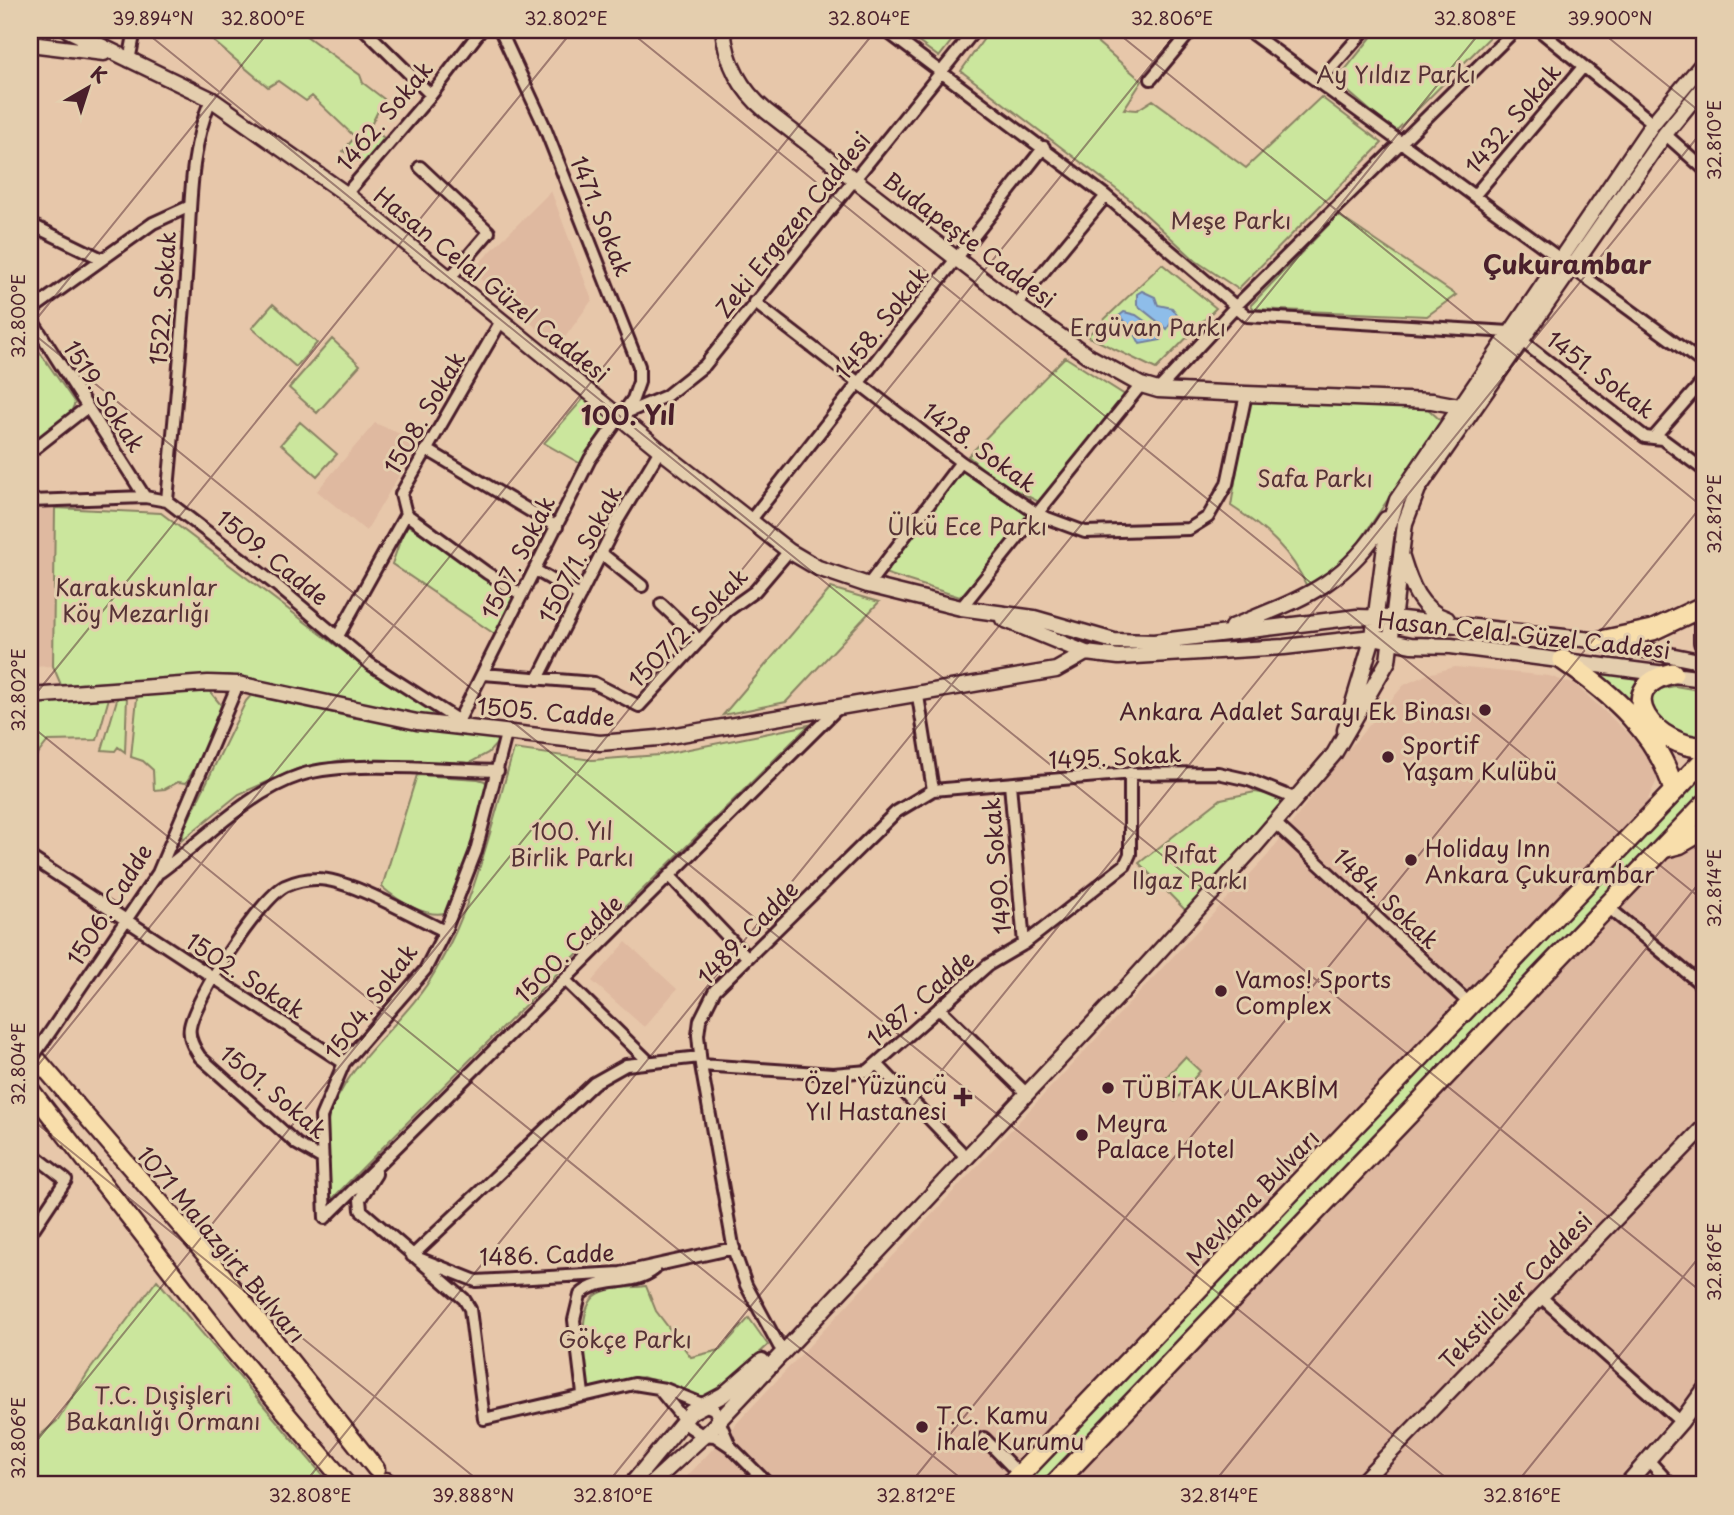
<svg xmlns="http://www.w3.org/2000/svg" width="1734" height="1515" viewBox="0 0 1734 1515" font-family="'Playpen Sans',sans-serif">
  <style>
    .built { fill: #dfb9a0 }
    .green { fill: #cbe69d; stroke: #8a8264; stroke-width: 2 }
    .water { fill: #8ebde9; stroke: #737e9d; stroke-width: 2 }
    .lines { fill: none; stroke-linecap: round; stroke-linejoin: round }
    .street-casing { stroke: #4a1f2b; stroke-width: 16 }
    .secondary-casing { stroke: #4a1f2b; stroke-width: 19 }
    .primary-casing { stroke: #4a1f2b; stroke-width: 21 }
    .highway-casing { stroke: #4a1f2b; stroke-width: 24 }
    .street { stroke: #e4ceae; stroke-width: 10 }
    .secondary { stroke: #e4ceae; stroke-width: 14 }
    .primary { stroke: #f8deab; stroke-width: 16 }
    .highway { stroke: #f8deab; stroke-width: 19 }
    .street-bridge-casing { stroke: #4a1f2b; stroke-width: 16; stroke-linecap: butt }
    .street-bridge { stroke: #e4ceae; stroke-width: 10 }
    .ticks { fill: none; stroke: #4a1f2b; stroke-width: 2; stroke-opacity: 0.45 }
    .poi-dot { fill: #4a1f2b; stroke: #e4ceae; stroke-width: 2.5 }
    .labels { text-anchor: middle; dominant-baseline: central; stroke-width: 6; stroke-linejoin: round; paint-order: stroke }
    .park-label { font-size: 23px; fill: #573336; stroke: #e4ceae }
    .street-label { font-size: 23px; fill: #4a1f2b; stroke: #e4ceae }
    .poi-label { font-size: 23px; fill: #4a1f2b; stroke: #e4ceae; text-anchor: start }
    .quarter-label { font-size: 26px; font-weight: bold; fill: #4a1f2b; stroke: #e4ceae }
    .neatline { fill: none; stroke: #4a1f2b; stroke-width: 2.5 }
    .ticks-label { font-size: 18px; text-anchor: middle; fill: #4a1f2b }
  </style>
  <rect width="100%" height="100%" fill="#e7c7aa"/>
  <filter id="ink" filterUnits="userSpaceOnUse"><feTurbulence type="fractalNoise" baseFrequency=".0143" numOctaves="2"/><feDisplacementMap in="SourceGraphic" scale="14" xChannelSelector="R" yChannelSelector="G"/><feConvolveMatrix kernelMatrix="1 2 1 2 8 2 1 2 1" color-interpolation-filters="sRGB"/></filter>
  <g filter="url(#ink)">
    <path class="built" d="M551 191 592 300 558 347 471 271Z
      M375 423 419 442 366 531 317 491Z
      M55 508 53 666 30 667V509Z
      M1455 667 1549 676 1576 685 1656 759 1659 776 1648 799 1693 843 1704 837V1380L1612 1485H679L1268 855 1340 759 1404 685 1428 674Z
      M626 942 677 989 644 1027 592 981Z"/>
    <path class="green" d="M200 30H298L360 75 363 83 384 99 370 127 384 138 364 164 343 151 355 137 312 96 306 101 278 81 268 87Z
      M902 30H960L939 57Z
      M990 30H1083L1142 81 1124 109 1137 110 1153 100 1246 168 1321 97 1382 143 1238 289 1196 261 1129 199 961 71Z
      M1377 30H1497L1395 132 1336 81Z
      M1338 215 1456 295 1427 316 1254 309 1251 305Z
      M1162 264 1216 308 1156 369 1087 336Z
      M273 304 317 343 296 367 252 328Z
      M30 338 75 403 71 412 30 443Z
      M332 339 360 365 317 413 289 388Z
      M1065 357 1128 397 1039 502 996 480 968 456Z
      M584 398 608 419 581 464 544 443Z
      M1243 401 1427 408 1441 421 1351 554 1308 589C1292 551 1265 528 1231 506L1242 439Z
      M300 422 337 454 317 476 281 444Z
      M960 465 1034 514 960 597 884 573Z
      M55 508 161 513 375 675 449 718 441 720 351 704 229 675 61 685 53 666Z
      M406 524 514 595 496 635 392 564Z
      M831 588 879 602 786 702 723 715Z
      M1585 669 1645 677 1636 687 1630 706Z
      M1675 686 1704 691V737H1693L1661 727 1648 697 1659 689Z
      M207 688 221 705 200 759 186 783 178 782 165 789 154 790 153 770 143 761 131 757 137 698 140 695Z
      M254 692 349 717 501 739 488 753 464 766 342 760 297 769 239 794 182 840 184 829 246 701Z
      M123 694 127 696 125 752 118 747 115 751 102 750 118 696Z
      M85 696 109 698 97 740 48 741 30 764 31 703Z
      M809 725C650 884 487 1039 331 1200 331 1183 324 1132 328 1121 347 1059 405 1025 436 970 475 903 492 823 514 749L592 760 659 755Z
      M1704 771V794L1042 1485H1022Z
      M417 775 478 779 485 781 488 787 459 886 448 912C428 920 397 900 382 887Z
      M1255 792 1296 799 1191 916 1139 863 1221 799Z
      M1185 1057 1200 1071 1175 1101 1158 1086Z
      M157 1280 331 1485H30V1444L58 1420 89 1371Z
      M646 1286 656 1311 691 1357 720 1350 749 1318 768 1345 710 1399 643 1377 588 1388C586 1363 573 1302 602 1292 615 1287 632 1288 646 1286Z"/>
    <path class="water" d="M1142 291 1155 297 1158 305 1172 308 1177 314 1167 329 1137 305V294Z
      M1124 312 1136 315 1159 331 1161 340 1140 344 1132 328 1119 316Z"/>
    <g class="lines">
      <defs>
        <path id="street" d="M365 30 431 95
          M885 30 1106 196 1247 316 1510 332
          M1247 30 1704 364
          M1539 30 1653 123
          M129 61 135 30
          M1151 79 1192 30
          M1319 82 1365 30
          M1665 134 1704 169
          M420 167 489 232 449 279
          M346 194 431 95 481 30
          M1474 196 1583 67
          M30 224 102 259
          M754 302 961 462 1039 515 1085 532 1189 529 1208 517 1227 484 1246 394
          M1016 305 1106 196
          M30 311 153 223 188 207
          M30 317 145 497
          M1522 341 1645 437 1662 439 1704 470
          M1158 390 1235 307 1515 30
          M621 415 666 396 705 365 975 30
          M1655 436 1704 380
          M426 449 557 527
          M30 452 86 408
          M30 501 145 497 167 501 276 585 370 664 462 723
          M167 501C174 421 182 342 187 262 191 207 189 151 211 99
          M406 514 487 573 522 595
          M750 521 1044 147
          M601 553 642 586
          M535 570 580 596
          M868 585 961 462
          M661 604 700 641
          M961 608 1141 385
          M338 636 406 514 401 494 501 321
          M483 674 594 683 639 706 727 611 755 591 789 551
          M538 679 618 520 660 450
          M459 720 590 459 633 399 639 382V366L543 123 500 30
          M1010 784 1024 944
          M933 790 1121 774 1218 773 1249 780 1296 799
          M1275 823 1470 1004
          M30 857 344 1063
          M160 872C204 840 248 792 301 775 348 760 446 770 498 771
          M670 876 747 957
          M1608 907 1704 987
          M565 980 648 1061
          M939 1008 1027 1094
          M44 1041 158 873 238 684
          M877 1064 966 1157
          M701 1065 833 1074 868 1071 988 965 1024 944 1125 865 1130 854V773
          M30 1152 66 1180 30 1234
          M323 1159 297 1144 200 1057C194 1048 188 1038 190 1027 195 998 259 900 285 886 294 882 306 879 316 879 349 878 414 917 445 931
          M376 1174 360 1199 361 1210 464 1299 470 1309 484 1419 634 1384 665 1389 714 1409 730 1446
          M325 1218 839 707
          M325 1218 321 1117 344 1063 425 970 445 931 476 851 506 734
          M412 1256 594 1083 626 1065 700 1057
          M418 1258 476 1281 621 1273 734 1248
          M1541 1297 1681 1422
          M779 1346 746 1285 734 1251 701 1065 698 1035 700 1020 715 990 896 812 933 790 918 696
          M659 1389 690 1427 702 1435 715 1436 730 1446 769 1485
          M583 1394 574 1320 580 1295C600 1275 632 1288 655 1269
          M984 1438 1020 1475
          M1649 1461 1671 1485"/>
        <path id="secondary" d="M68 30 211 99 346 194 660 450 789 551 818 568 868 585 961 608 1034 618 1114 641 1154 642 1357 617 1393 618 1601 641 1704 662
          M723 30C727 64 740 89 766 111L1016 305 1087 355 1141 385 1158 390 1246 394 1432 401 1459 406
          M30 44 104 53
          M1402 557C1410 583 1419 610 1447 619
          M1003 619 1086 653 1119 657 1284 647 1373 637 1411 645 1451 646 1704 679
          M1232 627C1302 598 1343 587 1386 519
          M30 696 208 683 238 684 417 722 600 743 658 738 1056 670 1086 653
          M1345 730 1373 637 1387 531 1397 500 1653 123 1704 62
          M631 1485 691 1412 723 1395 762 1361
          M650 1485 712 1428 1115 1000 1254 847 1334 754 1388 661 1405 523 1418 489 1665 134 1704 86
          M1359 1485 1704 1127
          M1626 1485 1681 1422 1704 1390"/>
        <path id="primary" d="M1661 850 1680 845 1704 831
          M30 1051 216 1267 376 1469
          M30 1089 226 1342 347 1485
          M386 1481 390 1485"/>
        <path id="highway" d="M1704 617V642
          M1601 641 1653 630 1704 606
          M1563 660C1611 693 1659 734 1674 791
          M1673 673C1607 689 1657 748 1704 747
          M1010 1485 1704 760
          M1054 1485 1704 805"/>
      </defs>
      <use href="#street" class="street-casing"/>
      <use href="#secondary" class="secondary-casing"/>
      <use href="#primary" class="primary-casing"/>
      <use href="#highway" class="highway-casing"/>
      <use href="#street" class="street"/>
      <use href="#secondary" class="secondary"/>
      <use href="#primary" class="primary"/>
      <use href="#highway" class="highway"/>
      <defs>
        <path id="street-bridge" d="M30 1061 44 1041"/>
      </defs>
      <use href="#street-bridge" class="street-bridge-casing"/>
      <use href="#street-bridge" class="street-bridge"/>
    </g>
  </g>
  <path class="ticks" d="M143 30 1704 1294M628 30 1704 901M1114 30 1704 508M1599 30 1704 115M30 327 270 30M30 331 1455 1485M30 701 573 30M30 725 969 1485M30 1075 876 30M30 1118 484 1485M30 1449 1179 30M303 1485 1482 30M606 1485 1704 129M909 1485 1704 503M1212 1485 1704 877M1515 1485 1704 1251"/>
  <g class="poi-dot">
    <circle cx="1485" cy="710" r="7"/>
    <circle cx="1388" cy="757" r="7"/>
    <circle cx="1411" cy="860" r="7"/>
    <circle cx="1221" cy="991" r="7"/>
    <circle cx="1108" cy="1088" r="7"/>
    <path d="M959.5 1086.5h7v7h7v7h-7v7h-7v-7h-7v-7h7z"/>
    <circle cx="1082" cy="1135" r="7"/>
    <circle cx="922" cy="1427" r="7"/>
  </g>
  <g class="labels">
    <g class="park-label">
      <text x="1396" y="73">Ay Yıldız Parkı</text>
      <text x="1231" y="219">Meşe Parkı</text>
      <text x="1148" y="326">Ergüvan Parkı</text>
      <text x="1315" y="477">Safa Parkı</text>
      <text x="967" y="525">Ülkü Ece Parkı</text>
      <text x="136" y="586">Karakuskunlar<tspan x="136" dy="26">Köy Mezarlığı</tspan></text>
      <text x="572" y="830">100. Yıl<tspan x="572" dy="26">Birlik Parkı</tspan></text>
      <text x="1190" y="853">Rıfat<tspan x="1190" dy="26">Ilgaz Parkı</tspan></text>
      <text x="625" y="1338">Gökçe Parkı</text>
      <text x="163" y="1394">T.C. Dışişleri<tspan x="163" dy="26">Bakanlığı Ormanı</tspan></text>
    </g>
    <g class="street-label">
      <text transform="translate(384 115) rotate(-50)">1462. Sokak</text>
      <text transform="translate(1512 118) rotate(-50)">1432. Sokak</text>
      <text transform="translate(602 216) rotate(68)">1471. Sokak</text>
      <text transform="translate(792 224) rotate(-51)">Zeki Ergezen Caddesi</text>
      <text transform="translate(970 239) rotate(37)">Budapeşte Caddesi</text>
      <text transform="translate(492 284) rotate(39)">Hasan Celal Güzel Caddesi</text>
      <text transform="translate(162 298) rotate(-86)">1522. Sokak</text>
      <text transform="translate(881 322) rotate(-52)">1458. Sokak</text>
      <text transform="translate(1601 374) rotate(37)">1451. Sokak</text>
      <text transform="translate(105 396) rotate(57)">1519. Sokak</text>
      <text transform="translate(424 412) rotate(-60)">1508. Sokak</text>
      <text transform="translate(980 447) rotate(36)">1428. Sokak</text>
      <text transform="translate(579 554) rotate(-62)">1507/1. Sokak</text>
      <text transform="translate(273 557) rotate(39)">1509. Cadde</text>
      <text transform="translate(517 557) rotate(-63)">1507. Sokak</text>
      <text transform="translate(687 627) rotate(-45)">1507/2. Sokak</text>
      <text transform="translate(1524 634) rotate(6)">Hasan Celal Güzel Caddesi</text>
      <text transform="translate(546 711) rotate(5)">1505. Cadde</text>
      <text transform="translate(1115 756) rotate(-3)">1495. Sokak</text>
      <text transform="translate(996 866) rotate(-95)">1490. Sokak</text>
      <text transform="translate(1387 898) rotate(43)">1484. Sokak</text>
      <text transform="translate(109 904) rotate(-58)">1506. Cadde</text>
      <text transform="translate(747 932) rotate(-46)">1489. Cadde</text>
      <text transform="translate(568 948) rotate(-45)">1500. Cadde</text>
      <text transform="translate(246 975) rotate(33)">1502. Sokak</text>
      <text transform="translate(920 998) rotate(-41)">1487. Cadde</text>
      <text transform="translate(370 1001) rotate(-53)">1504. Sokak</text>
      <text transform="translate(274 1091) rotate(40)">1501. Sokak</text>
      <text transform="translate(1252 1197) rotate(-46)">Mevlana Bulvarı</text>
      <text transform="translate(222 1244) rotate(50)">1071 Malazgirt Bulvarı</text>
      <text transform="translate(547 1254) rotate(-2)">1486. Cadde</text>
      <text transform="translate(1515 1290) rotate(-46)">Tekstilciler Caddesi</text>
    </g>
    <g class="poi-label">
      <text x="1471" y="710" text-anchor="end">Ankara Adalet Sarayı Ek Binası</text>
      <text x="1402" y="744">Sportif<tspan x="1402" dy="26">Yaşam Kulübü</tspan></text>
      <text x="1425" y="847">Holiday Inn<tspan x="1425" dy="26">Ankara Çukurambar</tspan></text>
      <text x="1235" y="978">Vamos! Sports<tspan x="1235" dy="26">Complex</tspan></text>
      <text x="947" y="1084" text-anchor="end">Özel Yüzüncü<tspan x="947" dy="26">Yıl Hastanesi</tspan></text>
      <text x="1122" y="1088">TÜBİTAK ULAKBİM</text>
      <text x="1096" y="1122">Meyra<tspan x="1096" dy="26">Palace Hotel</tspan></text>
      <text x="936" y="1414">T.C. Kamu<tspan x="936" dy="26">İhale Kurumu</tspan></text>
    </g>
    <g class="quarter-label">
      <text x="1567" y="263">Çukurambar</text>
      <text x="628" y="414">100. Yıl</text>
    </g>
  </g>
  <rect width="1734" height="1515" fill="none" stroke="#e4ceae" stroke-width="77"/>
  <g transform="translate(88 88) rotate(39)" stroke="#e4ceae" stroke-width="5" paint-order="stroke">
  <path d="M0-5L12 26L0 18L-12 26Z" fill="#4a1f2b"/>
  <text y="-10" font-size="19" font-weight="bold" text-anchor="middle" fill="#4a1f2b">K</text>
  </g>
  <rect x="38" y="38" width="1658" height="1438" class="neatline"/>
  <g class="ticks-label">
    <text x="153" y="25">39.894°N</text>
    <text x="263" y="25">32.800°E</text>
    <text x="566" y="25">32.802°E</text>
    <text x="869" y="25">32.804°E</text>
    <text x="1172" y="25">32.806°E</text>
    <text x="1475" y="25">32.808°E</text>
    <text x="1610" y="25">39.900°N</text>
    <text transform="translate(1715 140) rotate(-90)" y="6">32.810°E</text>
    <text transform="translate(19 316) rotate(-90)" y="6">32.800°E</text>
    <text transform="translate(1715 514) rotate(-90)" y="6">32.812°E</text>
    <text transform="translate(19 690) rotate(-90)" y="6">32.802°E</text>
    <text transform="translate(1715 888) rotate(-90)" y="6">32.814°E</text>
    <text transform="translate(19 1064) rotate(-90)" y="6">32.804°E</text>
    <text transform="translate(1715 1262) rotate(-90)" y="6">32.816°E</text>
    <text transform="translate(19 1438) rotate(-90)" y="6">32.806°E</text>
    <text x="310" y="1502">32.808°E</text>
    <text x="473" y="1502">39.888°N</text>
    <text x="613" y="1502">32.810°E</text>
    <text x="916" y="1502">32.812°E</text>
    <text x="1219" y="1502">32.814°E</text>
    <text x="1522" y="1502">32.816°E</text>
  </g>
</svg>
